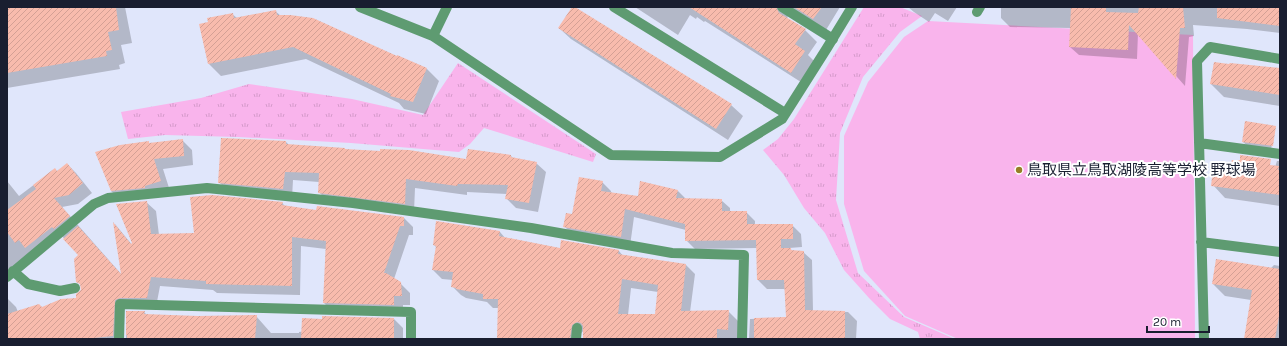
<svg xmlns="http://www.w3.org/2000/svg" width="1287" height="346" viewBox="0 0 1287 346" font-family="Karla,'Noto Sans JP',sans-serif">
  <style>
    .grass { fill: url(#grass-tufts) }
    .park { fill: #f9b4ec }
    .shadow { fill: #0003; fill-rule: evenodd }
    .building { fill: url(#building-hatch); fill-rule: evenodd }
    .lines { fill: none; stroke-linecap: round; stroke-linejoin: round }
    .lane { stroke: #5e9b71; stroke-width: 10 }
    .street { stroke: #5e9b71; stroke-width: 10 }
    .poi-dot { fill: #967e26; stroke: #fff; stroke-width: 1.5 }
    .labels { text-anchor: middle; dominant-baseline: central; stroke-width: 4; stroke-linejoin: round; paint-order: stroke }
    .poi-label { font-size: 15px; fill: #191e30; stroke: #fff; text-anchor: start }
  </style>
  <defs>
    <pattern id="grass-tufts" width="24" height="20" patternUnits="userSpaceOnUse"><rect width="24" height="20" fill="#f9b4ec"/><path d="M3 7l-1-3M5 7V3M7 7l1-3M15 17l-1-3M17 17v-4M19 17l1-3" fill="none" stroke="#d59acb"/></pattern>
    <pattern id="building-hatch" width="6" height="6" patternUnits="userSpaceOnUse"><rect width="6" height="6" fill="#f8bbad"/><path d="M-1 1l2-2M0 6l6-6M5 7l2-2" fill="none" stroke="#d4a095"/></pattern>
  </defs>
  <rect width="100%" height="100%" fill="#e0e6fb"/>
  <path class="grass" d="M864 7H900L922 16 900 32 863 77 840 133 836 200 858 273 904 317 955 339H920L918 332 890 319 869 298 844 270 825 233 804 208 784 175 763 150 778 139 794 119Z
    M458 63 596 154 593 162 484 128 470 144 459 152 351 143 238 137 165 135 128 139 121 112 201 98 249 84 352 99 423 115Z"/>
  <path class="park" d="M928 21 1193 35 1195 339H958L905 316 864 271 844 204V136L868 82 904 37Z"/>
  <path class="shadow" d="M17 7H125L132 43 121 45 125 63 119 65 120 69 7 88V9Z
    M573 7 731 105 743 116 728 140 571 39 559 28Z
    M635 7H840L826 30 788 16 787 19 805 30 817 42 808 55 816 63 804 84 705 21 704 22 697 17 696 19 690 15 678 35Z
    M908 7H957L948 21 935 13 929 22 914 12Z
    M1001 7H1280V33L1247 29 1193 25 1194 36 1189 37 1185 86 1138 33 1137 59 1079 55 1070 47 1071 28 1010 27 1001 18Z
    M275 11 281 16 397 58 398 56 427 69 439 81 426 114 404 109 399 103 306 59 221 76 208 63 232 14 237 18Z
    M1280 71V106L1224 97 1211 84Z
    M1274 135 1270 154 1253 151 1243 142Z
    M222 139 286 142 289 145 345 149 347 150 467 160 511 156 513 158 536 163 546 172 538 212 516 208 506 198 507 194 467 192V195L415 188 414 212 328 202 319 192V182L293 180 292 198 228 191 219 182Z
    M182 140 192 150 193 165 163 169 170 191 121 200 111 191 148 142 150 144Z
    M1277 161H1280V206L1225 198 1213 185 1232 164 1262 163 1275 167Z
    M67 164 76 173 92 193 78 204 62 207 122 275 115 224 133 246 146 202 156 211 159 235 195 234 282 203 285 206 317 211 404 218 413 227V235H409L394 279 400 283 410 293V305H403V314L333 312 324 303 326 249 301 246 300 295 217 293 213 290 160 286 156 307 130 306 123 310 122 339H7V298L16 307 18 312 42 308 77 299 80 293 82 286 77 281 79 255 61 235 7 271V181L19 196 55 169 57 172Z
    M602 182 611 191V194L639 198 678 191 686 199 721 200 730 208V212H746L755 221V225H792L801 234 802 247 789 248 793 251 803 252 812 260 813 311 848 312 857 321 856 339H749L750 319 787 318 785 289H767L758 280 757 248 695 249 686 240V230L634 217 630 246 574 236 565 227 573 215Z
    M500 232 506 239 560 249 619 251 623 256 686 265 695 274 690 312 728 311 745 328 744 339H583L584 330 579 336V339H498L499 308H493L487 302 466 298 461 295 452 286 453 280 442 279 433 270 437 248 434 245ZM631 288 658 292 656 315H628Z
    M1274 265 1280 266V339H1245L1251 300 1225 296 1213 284 1271 268Z
    M127 312H144L147 315 198 317 256 316 271 333H299V332L394 319 403 328V339H126Z"/>
  <path class="building" d="M7 7H116L119 30 108 32 112 50 106 51 107 56 7 73Z
    M572 7H575L732 104 716 129 558 28Z
    M689 7H776L779 13 806 29 795 44 805 51 791 73Z
    M794 7H822L813 19Z
    M1071 7H1106V12L1138 13 1139 7H1183L1185 28H1180L1176 79 1129 25 1128 50 1069 47Z
    M1217 7H1280V26L1217 18Z
    M276 10 277 15H290L313 18 397 56V55L427 68 413 102 390 96 391 94 293 47 208 64 199 24 208 22 207 18 233 13 234 18Z
    M1214 62 1229 64 1230 63 1280 68V95L1210 84Z
    M1245 121 1276 126 1273 146 1242 142Z
    M221 138 286 141V144L345 148V149L380 151V149L409 150 466 159 468 149 511 155V157L537 162 529 203 505 199 508 185 458 184 457 186 406 179 405 204 318 193 319 173 285 172 283 189 218 183Z
    M183 139 184 156 154 159 161 181 145 186V188L111 191 95 152 120 145 149 141V143Z
    M1240 155 1271 159 1270 165 1279 166 1278 170H1280V195L1211 186 1214 161 1231 163 1232 160H1240Z
    M67 163 83 183 69 195 54 198 70 216 54 229 52 227 25 248 19 240 15 243 7 232V210L36 189 33 185 55 168 57 171Z
    M579 177 603 181 601 191 638 196 640 181 678 190 676 198 722 199V211H747V224H793V239H781V248H791V250L804 251 805 310 845 311V339H754V318L786 317 784 280H757L756 240 685 241V224L625 209 621 237 563 227 566 213 572 214Z
    M212 195 283 202 282 205 316 210 317 206 404 217V226H400L384 273H386L401 282 402 296H394V305L323 303 326 241 292 237V286L206 284V281L151 277 147 298H120L115 300 113 336 84 339H7V314L39 304 42 307 61 299 76 298V294L81 290 80 284 76 282 74 259 78 255 63 239 78 226 121 274 113 222 131 244 132 243 116 204 147 201 151 234 194 233 190 197Z
    M436 221 500 231 499 236 560 248 561 240 619 250 618 254 686 264 681 311 729 310 728 330 717 329V339H583V326L581 323 577 322 572 325 570 339H497L498 299H483V294L456 289V288L451 287 453 272 432 270 436 246 433 245ZM622 279 658 285 655 314H618Z
    M1216 259 1280 269V310L1275 339H1244L1252 290 1212 284Z
    M126 311H145L144 314 198 316 257 315 255 339H185V338L127 339V335H126Z
    M322 316 394 318V339H301L302 318 322 319Z"/>
  <g class="lines">
    <path class="lane" d="M782 7 833 39
      M1199 143 1280 154
      M1201 242 1280 252
      M1204 339 1197 61 1210 47 1280 59"/>
    <path class="street" d="M360 7 433 36 611 155 720 157 782 119 827 48 852 7
      M614 7 785 113
      M977 12 980 7
      M433 36 447 7
      M13 271 28 284 60 291 75 288
      M7 277 94 204 108 198 207 188 353 203 531 228 672 253 744 255 742 339
      M119 339 120 304 411 312V339
      M576 339 577 328"/>
  </g>
  <circle class="poi-dot" cx="1019" cy="170" r="4"/>
  <g class="labels">
    <g class="poi-label">
      <text x="1027" y="170">鳥取県立鳥取湖陵高等学校 野球場</text>
    </g>
  </g>
  <rect width="1287" height="346" fill="none" stroke="#191e30" stroke-width="16"/>
  <path d="M1147 326v6h62v-6" fill="none" stroke="#191e30" stroke-width="2"/>
  <text x="1153" y="326" font-size="12" fill="#191e30" stroke="#ffffff" stroke-width="3" paint-order="stroke">20 m</text>
</svg>
